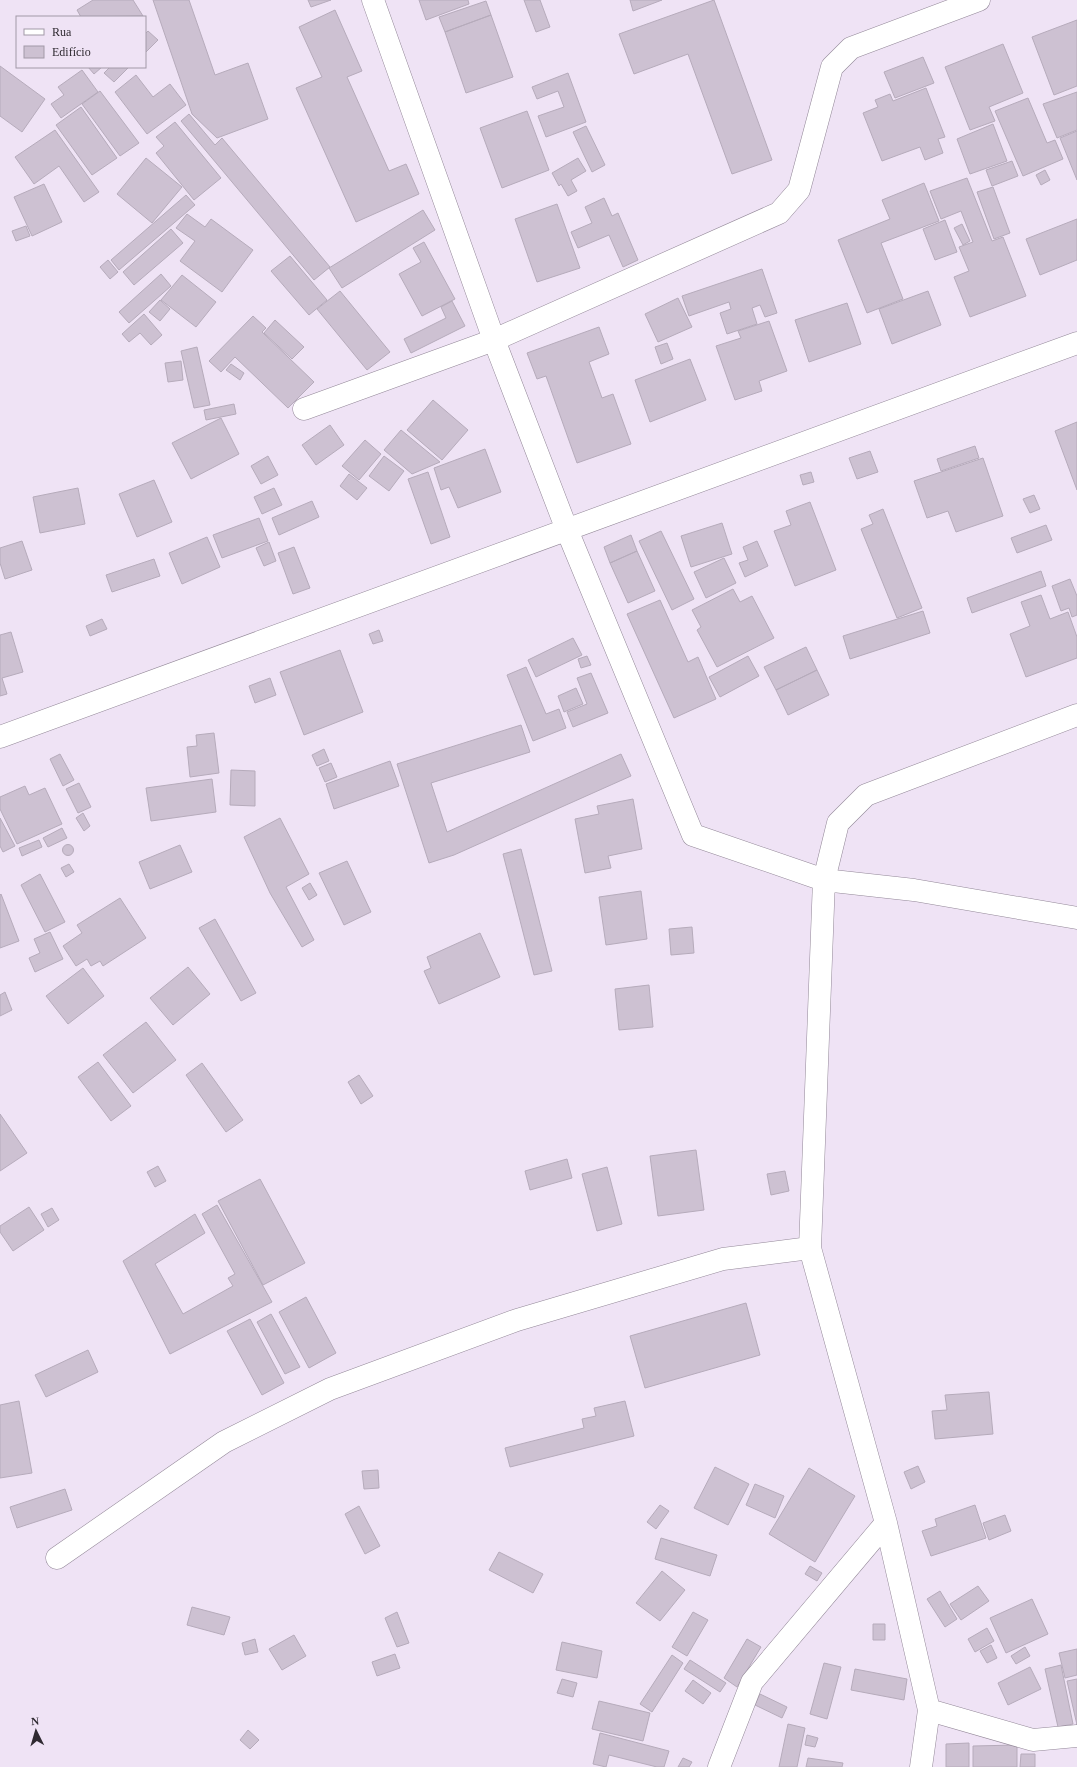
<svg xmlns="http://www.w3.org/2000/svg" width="1077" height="1767" viewBox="0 0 1077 1767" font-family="'Times New Roman',serif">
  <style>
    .building { fill: #cdc1d2; stroke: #b6abbb }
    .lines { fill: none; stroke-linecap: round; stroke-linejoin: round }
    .minor-casing { stroke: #938898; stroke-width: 23 }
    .minor { stroke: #fff; stroke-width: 22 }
  </style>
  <rect width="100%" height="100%" fill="#efe3f5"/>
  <path class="building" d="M93 0H133L143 16 81 17 77 10Z
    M153 0H189L215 75 248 63 268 119 217 138 192 114Z
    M308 0H331L311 7Z
    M419 0H468L469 4 426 20Z
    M524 0H540L550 27 536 32Z
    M630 0H662L633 11Z
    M714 0 772 160 732 174 688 54 634 74 619 34Z
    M486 1 491 15 445 32 439 17Z
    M335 10 362 71 347 77 389 171 406 164 419 194 356 222 296 88 322 77 299 27Z
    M491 15 513 77 466 93 445 32Z
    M1077 20V86L1054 95 1032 37Z
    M148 31 158 40 145 53V34Z
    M1003 44 1023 93 989 107 995 121 970 130 945 67Z
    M923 57 934 83 895 98 884 72Z
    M0 66 45 99 22 132 0 116Z
    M88 67H102L94 74Z
    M110 67H127L128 68 114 82 104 73Z
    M82 70 98 92 61 118 51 104 64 95 58 87Z
    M568 73 586 122 546 137 538 116 564 107 558 91 537 99 532 87Z
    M136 75 153 97 170 84 186 105 147 134 115 92Z
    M926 88 945 137 938 139 943 153 925 160 920 147 882 161 863 113 878 107 875 100 890 94 893 101Z
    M100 91 139 143 120 156 82 104Z
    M1077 92V130L1057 138 1043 104Z
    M1028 98 1047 143 1055 140 1063 159 1023 176 995 111Z
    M81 107 117 158 92 175 56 125Z
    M527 111 549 170 502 188 480 128Z
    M189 114 215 145 222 138 330 267 314 280 181 121Z
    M175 122 221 178 194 200 156 153 164 146 156 137Z
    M993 124 1007 161 970 174 957 139Z
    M586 126 605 165 592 172 573 132Z
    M55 130 99 192 84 202 59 166 34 184 15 157Z
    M1077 131V180L1060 138Z
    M146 158 182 187 152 223 117 194Z
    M578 158 586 171 571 180 577 191 568 196 561 184 559 186 552 173Z
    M1012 161 1018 176 992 186 986 170Z
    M1045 170 1050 180 1041 185 1036 175Z
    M967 178 992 241 1003 237 1026 296 970 317 954 277 969 271 959 247 973 242 961 211 941 219 930 191Z
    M924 183 939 221 881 243 903 299 867 313 838 240 890 219 882 200Z
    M44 184 62 222 32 236 14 197Z
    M993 187 1010 233 994 239 977 192Z
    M186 195 195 205 119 270 111 260Z
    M604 198 612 216 618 213 638 260 623 267 609 235 578 248 571 232 592 223 585 207Z
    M557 204 580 268 537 282 515 219Z
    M423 210 435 230 342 288 329 268Z
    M187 214 205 227 211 219 253 250 222 292 180 261 195 241 176 228Z
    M1077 219V260L1040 275 1026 239Z
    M945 220 957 252 935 260 923 229Z
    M962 224 970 241 963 245 954 228Z
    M26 226 30 236 16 241 12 231Z
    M171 229 183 243 134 285 123 272Z
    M424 242 455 299 422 316 399 274 421 262 413 248Z
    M290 256 327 300 309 315 271 271Z
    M108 260 118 272 110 279 100 267Z
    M762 269 777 313 765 317 760 305 752 308 757 324 727 334 720 313 731 309 729 302 689 316 682 296Z
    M161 274 171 286 129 323 119 312Z
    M182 275 216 302 196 327 161 300Z
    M340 291 390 352 367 370 317 309Z
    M928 291 941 325 892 344 879 309Z
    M678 298 692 327 658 342 645 314Z
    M160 300 170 309 160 321 149 312Z
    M452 301 465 326 411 353 404 339 446 318 441 307Z
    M847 303 861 344 809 362 795 320Z
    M144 314 162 335 151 345 140 333 129 342 122 334Z
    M253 316 266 328 262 332 314 382 288 408 235 357 221 372 209 361Z
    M275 320 304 347 292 359 264 333Z
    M769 321 787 371 759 381 762 391 735 400 716 346 741 338 738 331Z
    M599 327 609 354 589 362 602 398 613 394 631 444 577 463 546 376 537 379 527 353Z
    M667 343 673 359 661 364 655 347Z
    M197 347 210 405 194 408 181 351Z
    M690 359 706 400 650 422 635 380Z
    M181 361 183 380 168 382 165 363Z
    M231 364 244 373 240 380 226 370Z
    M433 400 468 430 442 460 407 430Z
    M234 404 236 414 206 420 204 410Z
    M221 418 239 454 191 479 172 443Z
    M1077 422V490L1055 431Z
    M330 425 344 445 316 465 302 445Z
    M401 430 440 462 412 474 384 450Z
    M365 440 381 454 359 480 342 466Z
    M975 446 979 458 941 471 937 459Z
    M485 449 501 492 458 508 449 487 441 490 434 468Z
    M870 451 878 472 857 479 849 458Z
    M268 456 278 475 261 484 251 466Z
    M384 456 404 471 389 491 369 476Z
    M983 458 1003 516 956 532 948 511 927 518 914 481Z
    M428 472 450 537 431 544 408 479Z
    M811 472 814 482 803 485 800 475Z
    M349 474 367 488 357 500 340 486Z
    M154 480 172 522 137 537 119 494Z
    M78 488 85 524 40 533 33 497Z
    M274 488 282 505 262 514 254 497Z
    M1034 495 1040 509 1030 513 1023 499Z
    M312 501 319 517 279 535 272 518Z
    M810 502 836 570 795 586 774 531 791 525 786 511Z
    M883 509 922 608 897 618 861 529 873 524 869 515Z
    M259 518 268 541 222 558 213 535Z
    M722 523 732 554 691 567 681 536Z
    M1046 525 1052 540 1017 553 1011 538Z
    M661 531 694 599 672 610 639 541Z
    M631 535 637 551 610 563 604 547Z
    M207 537 220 567 182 584 169 553Z
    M22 541 32 570 5 579 0 563V548Z
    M757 541 768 566 745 577 739 563 748 560 743 547Z
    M269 542 276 561 264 566 256 548Z
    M294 547 310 588 293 594 278 553Z
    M637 551 655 591 628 603 610 563Z
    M724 558 736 583 706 598 694 572Z
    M154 559 160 576 112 592 106 575Z
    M1041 571 1046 586 972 613 967 598Z
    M1070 579 1077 596V615L1072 617 1069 608 1061 611 1052 586Z
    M733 589 740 602 752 596 774 638 717 667 697 630 701 627 692 610Z
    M1041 595 1050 619 1068 612 1077 637V658L1026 677 1010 634 1030 626 1021 602Z
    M660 600 688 662 698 657 716 699 674 718 627 614Z
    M923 611 930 633 850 659 843 636Z
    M102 619 107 629 90 636 86 626Z
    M379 630 383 641 373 644 369 634Z
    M11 632 23 672 2 678 7 694 0 696V635Z
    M573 638 582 655 536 677 528 660Z
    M806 647 817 670 776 690 764 667Z
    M340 650 363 712 304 735 280 672Z
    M587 656 591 665 581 668 578 659Z
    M748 656 759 676 720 697 709 677Z
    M526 667 546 714 559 709 566 728 533 741 507 675Z
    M817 670 829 695 788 715 776 690Z
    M591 673 608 713 573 727 567 712 587 704 577 678Z
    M270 678 276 695 255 703 249 686Z
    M576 688 583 704 564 712 558 696Z
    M521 725 530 752 431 783 447 832 621 754 631 776 454 855 429 863 397 764Z
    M214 733 219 773 190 777 187 747 197 746 196 735Z
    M324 749 329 761 317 766 312 755Z
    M60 754 74 780 63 786 50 759Z
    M390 761 399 786 334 809 326 784Z
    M331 763 337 777 325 782 319 768Z
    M231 770 255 771V806L230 805Z
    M212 779 216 812 151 821 146 788Z
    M79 783 91 807 78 813 66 789Z
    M25 786 29 795 45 788 62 824 17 844 0 809V797Z
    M633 799 642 849 608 856 611 868 585 873 575 819 599 814 597 806Z
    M83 813 90 826 84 831 76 818Z
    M0 818 15 846 3 852 0 846Z
    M280 818 309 874 286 887 314 940 302 947 270 893 244 837Z
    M62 828 67 838 48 847 43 838Z
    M39 840 42 847 22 856 19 848Z
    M62.5 850a5.5 5.5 0 1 1 11 0a5.5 5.5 0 1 1-11 0Z
    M180 845 192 872 150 889 139 862Z
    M521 849 552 971 534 975 503 854Z
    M347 861 371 912 344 925 319 873Z
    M69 864 74 872 66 877 61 868Z
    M40 874 65 922 45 932 21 885Z
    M310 883 317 895 309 900 302 888Z
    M641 891 647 939 606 945 599 897Z
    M1 894 19 941 0 948V895Z
    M120 898 146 938 103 966 100 961 91 966 87 959 76 966 63 946 82 933 77 925Z
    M215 919 256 993 241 1001 199 928Z
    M692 927 694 953 671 955 669 929Z
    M50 932 63 959 35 972 29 958 40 953 34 939Z
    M480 933 500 977 439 1004 424 971 431 968 427 957Z
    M188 967 210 994 173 1025 150 998Z
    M83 968 104 996 68 1024 46 996Z
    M649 985 653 1027 619 1030 615 989Z
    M5 992 12 1010 0 1016V995Z
    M146 1022 176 1060 133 1093 103 1055Z
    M98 1062 131 1106 111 1121 78 1077Z
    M202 1063 243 1120 226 1132 186 1075Z
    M359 1075 373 1096 361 1104 348 1082Z
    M0 1114 27 1153 0 1171Z
    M696 1150 704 1210 658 1216 650 1156Z
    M567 1159 572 1178 530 1190 525 1171Z
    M158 1166 166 1181 155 1187 147 1172Z
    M607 1167 622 1224 597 1231 582 1174Z
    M785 1171 789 1191 771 1195 767 1174Z
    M260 1179 305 1263 263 1285 218 1201Z
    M217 1205 272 1302 170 1354 123 1261 195 1214 205 1233 155 1264 183 1314 233 1286 228 1278 235 1274 202 1214Z
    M29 1207 44 1230 13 1251 0 1232V1226Z
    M52 1208 59 1220 48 1227 41 1214Z
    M306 1297 336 1353 309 1368 279 1312Z
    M746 1303 760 1355 645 1388 630 1336Z
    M271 1314 300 1367 285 1374 257 1322Z
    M250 1319 284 1383 262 1395 227 1331Z
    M88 1350 98 1372 46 1397 35 1375Z
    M989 1392 993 1434 935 1439 932 1411 947 1410 945 1395Z
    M19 1401 32 1473 0 1478V1405Z
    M625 1401 634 1436 510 1467 505 1448 584 1428 582 1419 596 1416 594 1408Z
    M918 1466 925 1482 911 1489 904 1472Z
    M715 1467 749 1484 728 1525 694 1508Z
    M809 1468 855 1496 815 1562 769 1534Z
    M378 1470 379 1488 364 1489 362 1471Z
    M755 1484 784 1496 775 1518 746 1505Z
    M65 1489 72 1510 17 1528 10 1507Z
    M660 1505 669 1511 656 1529 647 1522Z
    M975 1505 986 1538 931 1556 922 1531 937 1526 935 1519Z
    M359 1506 380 1546 365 1554 345 1514Z
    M1005 1515 1011 1531 989 1540 983 1523Z
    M661 1538 717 1555 710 1576 655 1559Z
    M499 1552 543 1574 533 1593 489 1570Z
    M810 1566 822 1573 817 1581 805 1574Z
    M662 1571 685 1590 660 1621 636 1603Z
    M978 1586 989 1601 961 1620 950 1604Z
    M940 1591 957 1619 945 1627 927 1599Z
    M1032 1599 1048 1634 1006 1653 990 1618Z
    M192 1607 230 1617 224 1635 187 1625Z
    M397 1612 409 1643 397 1647 385 1618Z
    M693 1612 708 1620 687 1656 672 1647Z
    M873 1624H885V1640H873Z
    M987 1628 994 1641 975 1652 968 1639Z
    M294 1635 306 1656 282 1670 269 1649Z
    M255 1639 258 1652 245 1655 242 1643Z
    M747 1639 761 1647 737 1687 724 1678Z
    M562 1642 602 1651 597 1678 556 1670Z
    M991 1645 997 1658 987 1663 980 1651Z
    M1025 1647 1030 1656 1016 1664 1011 1656Z
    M1077 1649V1675L1065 1678 1059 1653Z
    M395 1654 400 1668 377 1676 372 1662Z
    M672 1655 683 1663 652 1712 640 1704Z
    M690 1660 726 1683 720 1692 684 1669Z
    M824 1663 841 1667 827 1719 810 1714Z
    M1061 1665 1073 1724 1058 1727 1045 1669Z
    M1030 1667 1041 1689 1008 1705 998 1683Z
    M855 1669 907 1679 904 1700 851 1690Z
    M562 1679 577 1683 573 1697 557 1693Z
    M1077 1679V1725L1067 1681Z
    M693 1680 711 1693 703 1704 685 1691Z
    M760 1694 787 1707 782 1718 755 1705Z
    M599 1701 650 1713 643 1741 592 1729Z
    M788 1724 805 1728 797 1767H779Z
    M248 1730 259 1740 250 1749 240 1740Z
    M600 1733 669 1751 664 1767H657L609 1755 606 1767 593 1764Z
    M807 1735 818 1738 815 1747 805 1745Z
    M969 1743V1767H946V1744Z
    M1017 1745V1767H973V1746Z
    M1021 1754H1035V1767H1020Z
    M683 1758 692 1762 689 1767H678Z
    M808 1758 843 1763 842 1767H806Z"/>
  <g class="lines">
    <defs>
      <path id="minor" d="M373 0 494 340 567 530 693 835 824 880 914 890 1077 918
        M304 409 494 340 779 213 799 190 832 67 851 48 979 0
        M0 737 1077 343
        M57 1558 224 1442 330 1389 517 1320 723 1259 810 1248
        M929 1710 1033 1740 1077 1736
        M719 1767 752 1682 886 1523
        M921 1767 929 1710 886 1523 810 1248 824 880 838 823 866 795 1077 715"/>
    </defs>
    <use href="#minor" class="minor-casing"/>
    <use href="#minor" class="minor"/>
  </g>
  <rect x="16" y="16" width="130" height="52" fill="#efe3f5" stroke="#a299a7"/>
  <rect x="24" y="29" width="20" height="6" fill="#ffffff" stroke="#a299a7"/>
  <text x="52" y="36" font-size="12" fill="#2f2a31">Rua</text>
  <rect x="24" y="46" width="20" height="12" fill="#cdc1d2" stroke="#a299a7"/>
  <text x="52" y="56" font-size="12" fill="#2f2a31">Edifício</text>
  <g transform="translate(36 1731) rotate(355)" stroke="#efe3f5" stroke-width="3" paint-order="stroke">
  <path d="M0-3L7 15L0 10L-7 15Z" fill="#2f2a31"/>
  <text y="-6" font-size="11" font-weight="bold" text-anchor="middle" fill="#2f2a31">N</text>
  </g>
</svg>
